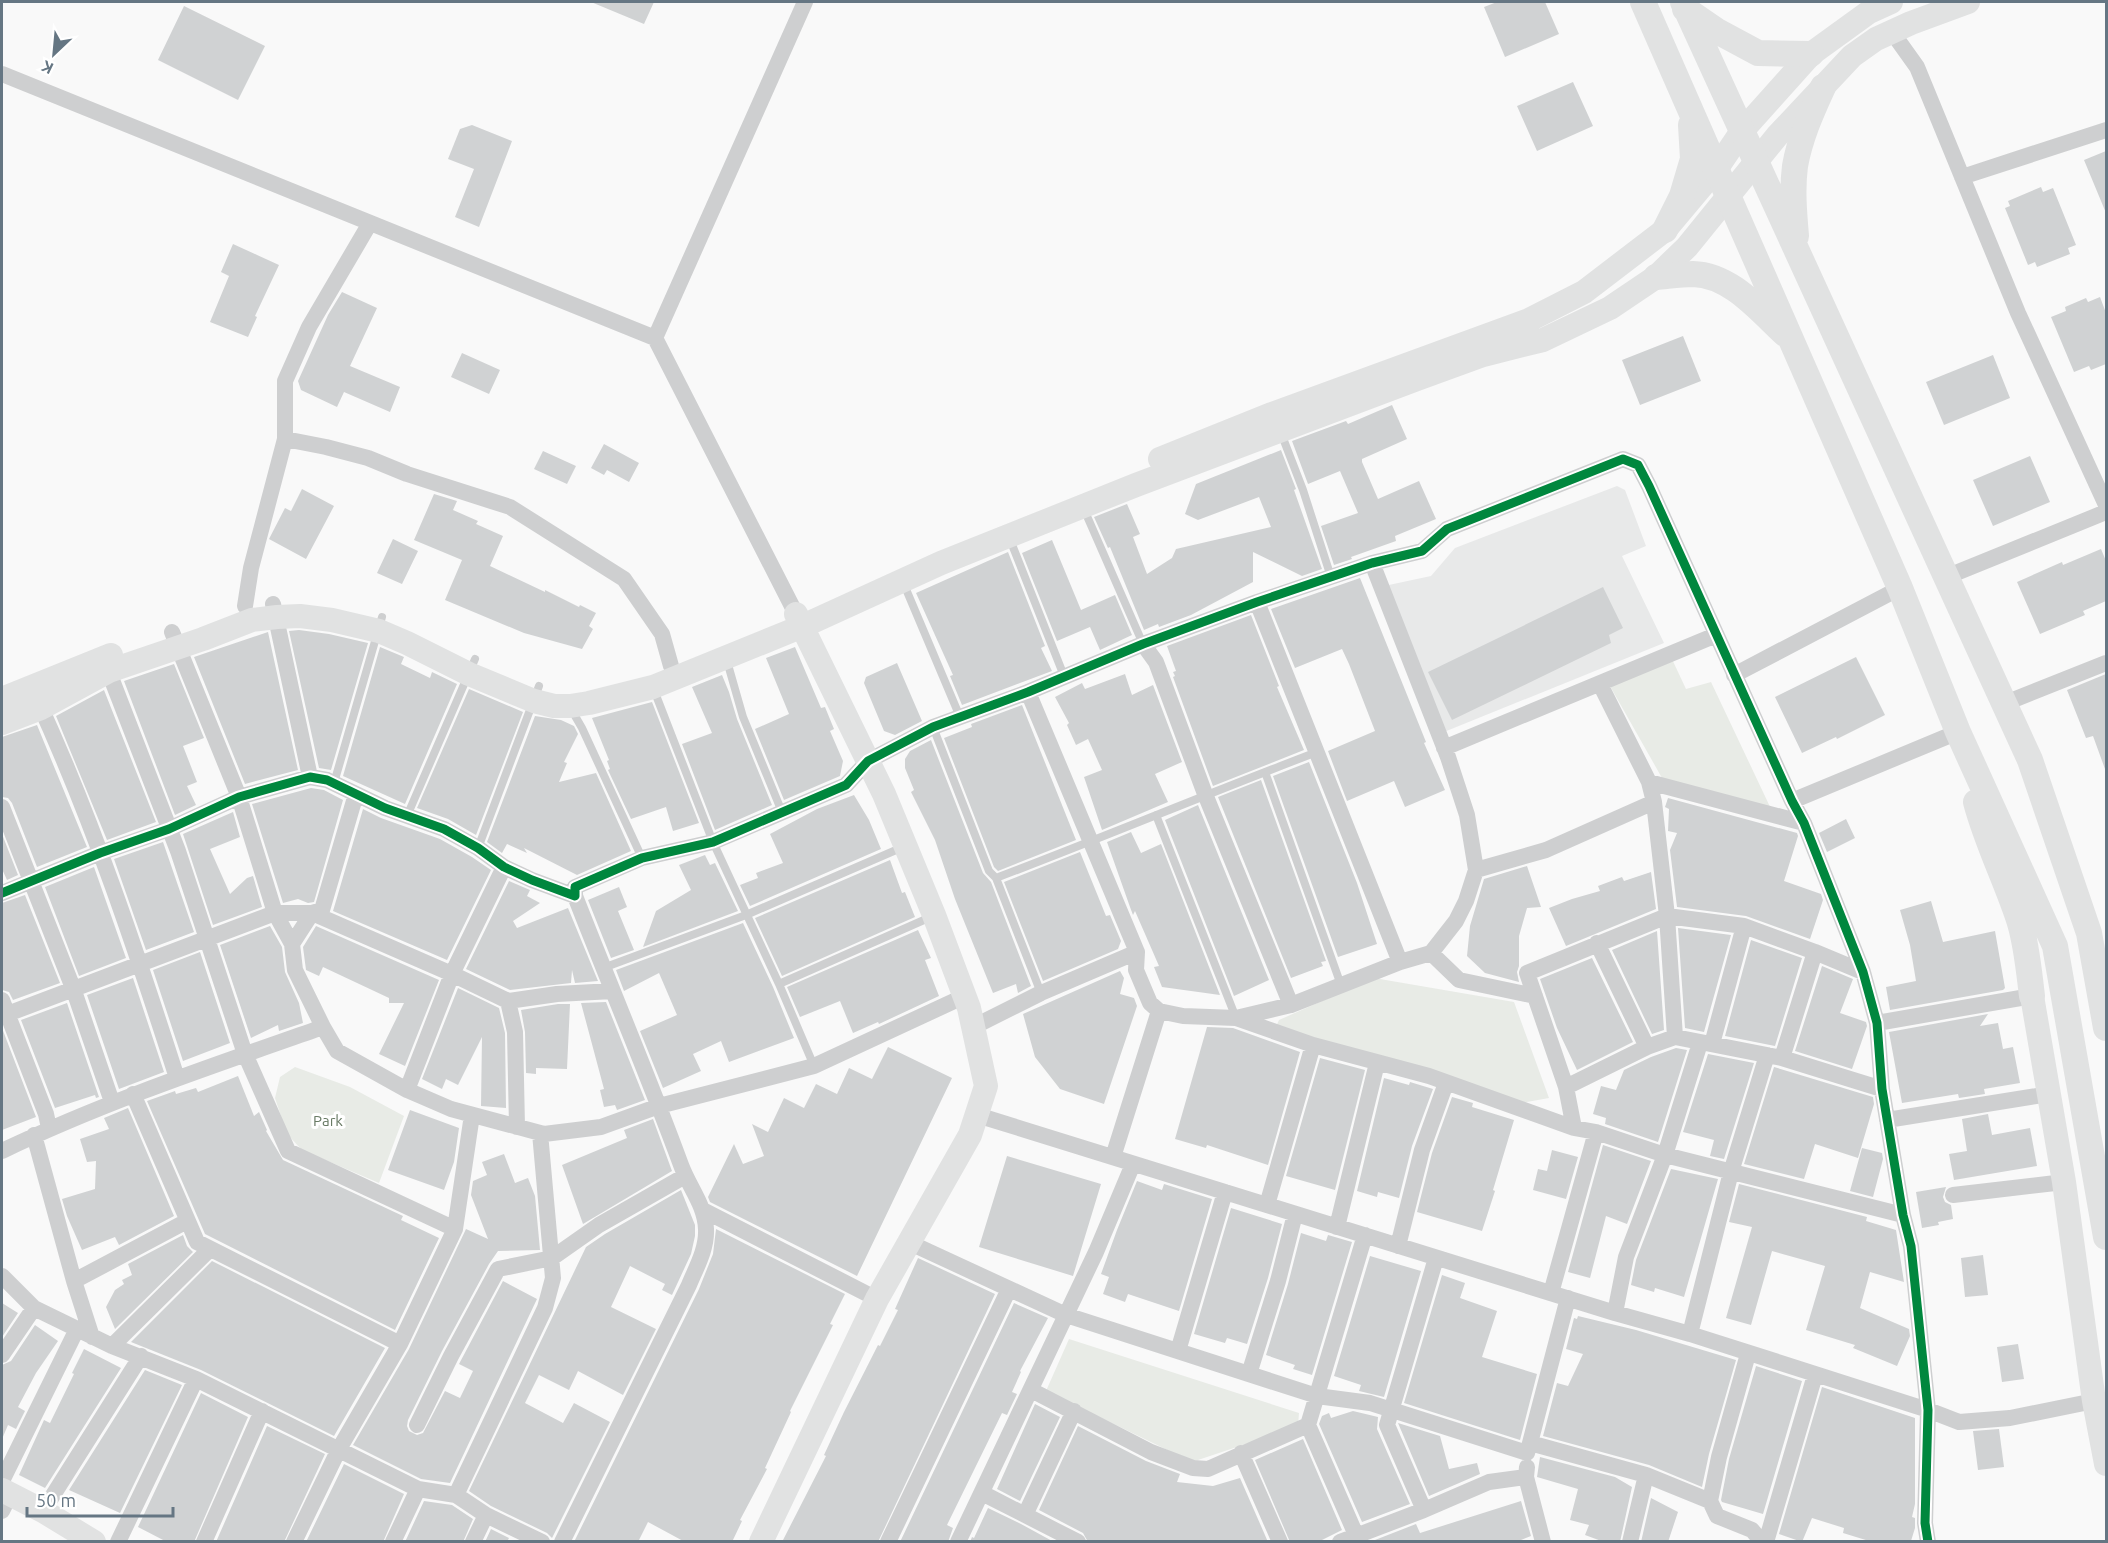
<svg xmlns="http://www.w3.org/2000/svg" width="2108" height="1543" viewBox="0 0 2108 1543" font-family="Ubuntu,sans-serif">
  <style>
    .built { fill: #e8e9e9 }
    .green { fill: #e8ebe6 }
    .building { fill: #d0d2d3 }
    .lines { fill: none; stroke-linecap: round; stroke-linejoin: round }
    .lane { stroke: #cecfd0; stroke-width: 8 }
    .street { stroke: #cecfd0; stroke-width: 16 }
    .secondary { stroke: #e1e2e2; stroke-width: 24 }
    .primary { stroke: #e1e2e2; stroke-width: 26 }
    .cycleway-casing { stroke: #fff; stroke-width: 13 }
    .cycleway { stroke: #00873e; stroke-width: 9 }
    .labels { text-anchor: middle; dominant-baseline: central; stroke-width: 6; stroke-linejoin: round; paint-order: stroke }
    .park-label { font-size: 15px; fill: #687a64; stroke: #fff }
  </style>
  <rect width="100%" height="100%" fill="#f9f9f9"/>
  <path class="built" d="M1617 486 1625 490 1646 546 1622 556 1664 643 1444 732 1384 586 1431 576 1455 548Z"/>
  <path class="green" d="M1671 657 1686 689 1711 682 1772 811 1662 778 1610 686Z
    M1374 978 1514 1002 1549 1098 1505 1106 1274 1031 1279 1020Z
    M295 1067 350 1087 404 1116 379 1183 302 1150 287 1134 275 1098 280 1077Z
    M1069 1339 1299 1413 1298 1425 1276 1434 1192 1462 1046 1391Z"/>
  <path class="building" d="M591 2H654L644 24Z
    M1497 2H1545L1559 34 1505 57 1484 7Z
    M184 6 265 46 238 100 158 60Z
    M1573 82 1593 126 1537 151 1517 106Z
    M472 125 512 141 479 227 455 217 474 169 448 159 460 129Z
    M2106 151V213L2084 160Z
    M2041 187 2043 192 2053 188 2076 245 2068 248 2070 254 2037 267 2035 262 2028 265 2005 208 2010 206 2008 201Z
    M233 244 279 265 255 316 257 317 248 337 210 322 229 276 221 272Z
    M342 292 377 308 350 366 400 387 390 412 344 392 337 407 301 390 298 381 328 315Z
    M2100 297 2106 313V364L2091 370 2089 366 2074 372 2051 317 2066 311 2065 307 2086 298 2088 302Z
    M1683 336 1701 381 1640 405 1622 360Z
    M462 353 500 370 489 394 451 377Z
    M1993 355 2010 398 1944 425 1926 382Z
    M1392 405 1407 439 1362 459V462L1378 499 1419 481 1436 519 1395 536 1396 541 1351 557 1352 559 1334 565 1321 526 1358 513 1340 471 1308 484 1292 441 1346 421 1348 424Z
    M604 444 639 463 629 482 607 470 604 475 591 468Z
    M1281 450 1296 489 1294 490 1322 569 1302 576 1253 552V582L1191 615 1159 627 1158 624 1144 630 1110 547 1108 548 1094 517 1127 504 1140 534 1133 537 1147 574 1172 558 1176 549 1271 527 1259 497 1198 520 1185 514 1196 484Z
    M543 451 576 466 567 484 534 469Z
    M2030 456 2050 502 1993 526 1973 480Z
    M302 489 334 506 306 559 269 539 285 508 291 511Z
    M434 494 457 501 453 510 478 521 476 524 503 536 490 566 545 592V590L579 607 580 605 596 613 589 626 593 629 582 649 524 633 445 600 462 560 414 540Z
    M393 539 418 551 402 584 377 573Z
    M1052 540 1081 610 1115 595 1132 635 1100 650 1090 627 1057 641 1022 553Z
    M2101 549 2106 561V601L2083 611 2085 615 2040 634 2017 582 2062 562 2063 565Z
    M1008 552 1045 646 1041 648 1052 671 962 705 950 676 953 675 916 593Z
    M1360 578 1426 742 1424 743 1445 790 1405 807 1394 781 1347 801 1328 751 1375 731 1349 664 1342 649 1295 668 1271 609Z
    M1603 587 1623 628 1609 635 1611 643 1452 720 1428 672Z
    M1251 615 1279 686 1277 687 1304 750 1213 786 1173 677 1175 676 1173 672 1176 671 1167 646Z
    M299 630 329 634 368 643 331 770 319 768 289 631Z
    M268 632 298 770 245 784 194 657Z
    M380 647 404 657 401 664 430 678 432 672 457 684 405 804 343 776Z
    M795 647 821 708 825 707 834 729 830 731 843 761 840 776 784 800 755 729 789 714 766 658Z
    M1856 657 1885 715 1837 739 1836 737 1802 753 1775 697Z
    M897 663 922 721 895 735 884 731 864 683 866 677Z
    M174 664 204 738 183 746 197 782 187 786 196 805 175 815 124 681Z
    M1125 674 1132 695 1153 685 1182 762 1155 774 1168 802 1102 830 1084 777 1102 770 1088 739 1076 745 1067 725 1069 723 1055 697 1082 683 1085 689Z
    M2106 674V768L2105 769 2093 736 2086 738 2067 690Z
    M722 675 729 692 737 719 772 805 715 830 682 744 712 733 692 687Z
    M469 689 523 712 476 835 448 819 417 808Z
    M104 690 156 822 107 840 56 716Z
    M652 702 699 823 673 831 666 807 631 819 608 770 610 769 607 761 609 760 592 718Z
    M1022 705 1076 840 998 871 994 867 944 738 972 727 971 724Z
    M535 716 561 720 574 726 578 734 564 762 567 763 559 782 596 773 631 851 577 875 524 848 527 853 507 844 502 853 487 842Z
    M37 725 87 847 37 867 12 803 8 798 2 797V737Z
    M931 740 983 873 991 882 1031 986 1018 993 1016 984 993 993 955 899 935 840 911 792 914 790 905 768V759L910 751Z
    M1309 762 1357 883 1377 944 1338 957 1273 776Z
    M1261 780 1326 961 1321 962 1323 966 1291 978 1218 797Z
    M311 788 324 790 343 800 314 902 308 903 298 899 283 903 252 804Z
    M854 795 869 820 881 849 750 906 740 885 758 878 756 873 783 863 770 834 817 809Z
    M1668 798 1797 833 1798 836 1784 881 1821 894 1823 900 1810 939 1746 916 1677 907 1670 850 1677 833 1668 831 1669 809 1665 807Z
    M1198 805 1269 980 1234 996 1165 820Z
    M363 809 381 818 440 839 472 857 491 870 447 960 333 911Z
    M233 812 240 837 210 849 230 894 247 878 253 876 262 907 213 925 183 834Z
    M1846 819 1855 838 1827 852 1819 833Z
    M1131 832 1141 853 1161 844 1220 995 1162 987 1154 967 1159 966 1135 911 1133 915 1130 907 1107 842Z
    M2 834 18 875 7 880 2 869Z
    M163 842 194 932 146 950 114 859Z
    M1080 852 1106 916 1110 915 1121 941 1118 949 1043 981 1004 882Z
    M705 855 710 865 715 863 738 911 643 947 656 911 691 890 679 865Z
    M890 860 902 893 905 892 915 917 782 976 755 918Z
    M1527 866 1541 907 1527 908 1519 936V966L1517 972 1519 982 1485 973 1467 956 1470 926 1484 879Z
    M94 867 126 958 79 976 45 887Z
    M1651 872 1656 909 1566 946 1549 908 1572 899 1600 891 1598 886 1622 877 1624 881Z
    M509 881 530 890 527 896 540 903 513 921 517 928 568 908 598 981 575 983 572 970 571 983 510 990 466 969Z
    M619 887 627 907 618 911 634 950 611 958 588 900Z
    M25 895 60 983 13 1000 9 992 2 990V903Z
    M1931 901 1943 942 1995 931 2005 988 2003 990 1890 1010 1886 987 1916 981 1910 945 1900 910Z
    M743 923 773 987 794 1038 729 1062 721 1041 693 1054 701 1071 663 1088 640 1031 677 1015 659 973 624 991 616 970Z
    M270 926 282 947 285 972 299 1003 303 1023 279 1031 278 1025 251 1038 220 945Z
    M316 926 439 980 405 1066 379 1054 404 1003H389V998L323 967 319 976 306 970 303 947Z
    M1678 928 1731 935 1704 1032 1685 1028Z
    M918 930 931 958 925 960 939 996 879 1024 878 1022 853 1033 840 1001 800 1017 787 987Z
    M1657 931 1664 1030 1652 1034 1612 950Z
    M1751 940 1802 958 1775 1046 1725 1036Z
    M200 952 230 1043 183 1061 153 970Z
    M1592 958 1633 1042 1577 1070 1557 1028 1540 979Z
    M1822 966 1853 979 1840 1013 1866 1022 1867 1026 1852 1069 1795 1051Z
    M1120 971 1124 978 1120 994 1134 998 1137 1006 1104 1104 1060 1089 1035 1057 1023 1014Z
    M133 978 164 1072 119 1089 87 995Z
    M458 988 499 1008 505 1033 506 1108 481 1106 482 1037 458 1085 446 1079 442 1089 422 1079Z
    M606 1002 645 1100 617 1110 615 1105 604 1107 600 1090 604 1089 581 1003Z
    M67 1003 99 1097 96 1098 95 1095 55 1108 21 1020Z
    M558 1004H570L567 1069 536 1068V1074L526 1073 525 1032 521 1010Z
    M1988 1014 1980 1026 1998 1023 2003 1049 2013 1047 2020 1083 1984 1089 1985 1094 1959 1098 1958 1094 1902 1103 1889 1032Z
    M1207 1027 1233 1028 1300 1052 1268 1165 1207 1145 1206 1148 1175 1139Z
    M2 1028 36 1117 2 1130Z
    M888 1047 952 1078 857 1276 710 1202 708 1197 734 1144 743 1164 764 1156 752 1124 768 1132 784 1098 804 1108 816 1084 837 1094 849 1068 872 1079Z
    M1676 1048 1687 1050 1658 1142 1605 1124 1606 1118 1593 1114 1601 1086 1616 1090 1624 1070 1651 1057Z
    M1708 1054 1754 1063 1724 1159 1710 1156 1714 1140 1683 1132Z
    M1320 1058 1365 1070 1335 1190 1286 1176Z
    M1774 1067 1873 1097 1874 1104 1858 1158 1815 1144 1804 1179 1744 1164Z
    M238 1076 254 1116 259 1112 267 1130 266 1131 283 1160 403 1216 401 1220 439 1238 395 1330 205 1234 147 1101 175 1091 176 1094 196 1088 198 1092Z
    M1384 1078 1409 1085 1410 1082 1433 1089 1412 1146 1399 1198 1378 1192 1377 1197 1357 1191Z
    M1452 1097 1473 1103 1472 1107 1514 1120 1493 1190 1495 1191 1482 1231 1417 1212 1432 1153Z
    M128 1108 174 1216 119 1245 115 1237 82 1250 67 1216 62 1199 95 1189 96 1161 87 1162 80 1139 109 1129 104 1118Z
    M410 1110 459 1128 454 1162 444 1190 388 1170Z
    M1988 1114 1992 1135 2030 1128 2037 1166 1954 1180 1949 1154 1967 1151 1962 1119Z
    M653 1119 672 1171 583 1224 562 1165 627 1138 624 1130Z
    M1603 1145 1651 1161 1627 1224 1606 1216 1590 1278 1568 1272Z
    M1862 1148 1882 1153 1883 1159 1873 1197 1850 1191Z
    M1552 1150 1578 1157 1566 1199 1533 1190 1538 1169 1547 1171Z
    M504 1154 515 1183 528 1178 535 1196 540 1250 498 1251 489 1264 442 1351 408 1420 407 1426 409 1431 417 1435 423 1433 445 1391 460 1398 473 1371 459 1364 503 1281 537 1299 450 1483 421 1479 353 1445 409 1349 466 1229 488 1239 471 1195 473 1181 487 1175 482 1162Z
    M1007 1156 1101 1184 1073 1276 979 1247Z
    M1671 1169 1718 1179 1684 1297 1655 1288 1654 1292 1631 1285 1636 1260Z
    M1137 1181 1162 1190 1164 1184 1212 1199 1179 1311 1128 1294 1125 1302 1103 1294 1109 1277 1101 1274 1117 1230Z
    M1739 1184 1867 1217 1866 1221 1896 1230 1904 1282 1870 1272 1860 1308 1909 1329 1910 1336 1897 1366 1853 1348 1855 1345 1806 1330 1825 1266 1804 1260 1772 1251 1751 1325 1726 1318 1752 1227 1729 1222Z
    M1946 1187 1943 1197 1945 1202 1951 1205 1953 1219 1938 1222 1939 1225 1922 1228 1916 1192Z
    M681 1190 695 1225V1236L691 1254 672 1295 662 1290 665 1284 630 1266 611 1307 656 1329 623 1395 578 1371 569 1390 539 1375 525 1403 563 1423 574 1403 610 1422 552 1538 547 1533 491 1506 469 1491 586 1247 605 1234Z
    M1231 1208 1282 1224 1268 1278 1247 1344 1227 1338 1225 1343 1194 1334Z
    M716 1229 845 1294 830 1324 833 1325 790 1411 791 1412 765 1468 767 1469 740 1520 742 1521 732 1542H685L648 1522 638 1542H574L699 1289 713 1254Z
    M1301 1233 1326 1241 1328 1235 1352 1242 1312 1375 1293 1369 1295 1365 1266 1355 1288 1284Z
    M183 1235 187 1246 193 1252 115 1329 106 1307 115 1290 124 1284 122 1280 132 1275 128 1264Z
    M1983 1255 1988 1295 1965 1297 1961 1258Z
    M1370 1256 1421 1271 1384 1397 1359 1391 1361 1385 1334 1376Z
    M918 1258 995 1294 878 1542H782L826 1456 824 1455 844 1412 878 1345 880 1346 898 1310 895 1309Z
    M212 1261 385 1348 334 1436 201 1370 131 1342Z
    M1442 1275 1465 1283 1460 1298 1497 1311 1482 1357 1537 1374 1520 1440 1404 1403Z
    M2 1303 18 1313 2 1337Z
    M1014 1303 1048 1318 1020 1371 1021 1372 1012 1392 1017 1394 1007 1415 1002 1413 947 1525 953 1528 948 1542H900Z
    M1578 1316 1636 1330 1736 1360 1709 1454 1702 1487 1649 1465 1543 1436 1557 1383 1568 1386 1583 1354 1566 1349 1574 1318 1577 1319Z
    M35 1325 58 1341 36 1373 18 1407 25 1411 16 1429 8 1425 2 1439V1365L11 1361Z
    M2018 1344 2024 1379 2002 1382 1997 1347Z
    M84 1349 121 1368 45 1488 19 1475 44 1420 50 1423 74 1374 72 1373Z
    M1756 1366 1802 1381 1763 1514 1722 1502 1721 1500 1729 1459Z
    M145 1370 182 1385 120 1513 69 1490Z
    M1822 1387 1915 1418V1504L1912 1517 1915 1518V1528L1911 1541H1869L1843 1533 1844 1528 1812 1518 1802 1542 1779 1534Z
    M201 1393 248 1417 194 1542H167L138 1527Z
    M1035 1404 1060 1417 1020 1501 997 1489Z
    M1353 1411 1378 1417 1377 1429 1410 1504 1362 1522 1319 1424 1322 1416 1329 1413 1331 1418Z
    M1398 1423 1440 1436 1449 1469 1477 1463 1480 1474 1429 1496Z
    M267 1426 325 1454 284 1542H216Z
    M1078 1426 1146 1461 1180 1474 1177 1482 1213 1486 1240 1478 1268 1542H1088L1083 1533 1039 1510Z
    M1999 1429 2004 1467 1978 1470 1973 1431Z
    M1303 1439 1342 1530 1318 1542H1290L1255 1460Z
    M1540 1457 1615 1477 1632 1487 1620 1542H1604L1585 1535 1589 1525 1570 1520 1578 1489 1537 1477Z
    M344 1464 404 1494 383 1542H306Z
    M1651 1498 1678 1512 1668 1542H1641Z
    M424 1501 452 1505 473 1519 463 1542H405Z
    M1521 1501 1531 1536 1516 1542H1376L1375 1540 1416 1524 1420 1533Z
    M988 1508 1021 1524 1054 1542H970L972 1537 974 1538Z
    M491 1529 509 1538 507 1542H485Z"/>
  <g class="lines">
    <path class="lane" d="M1281 433 1303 490 1331 577
      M1083 507 1143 644
      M1009 537 1064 676
      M903 582 960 717
      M727 661 743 717 782 812
      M654 690 713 842 779 984 814 1066
      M571 709 582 728 642 858
      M933 727 989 871 996 878 1041 993
      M1265 772 1341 985
      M334 783 382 617
      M1156 815 1236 1018
      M407 816 475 659
      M478 848 539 686
      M996 878C1104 837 1209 793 1317 752
      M603 968 746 915 903 847
      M779 984 933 916"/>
    <path class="street" d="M1892 32 1917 67 2018 313 2106 505
      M2 74 655 338 796 614
      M1962 177 2106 130
      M655 338 805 2
      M285 439 326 447 368 458 407 474 510 507 624 579 662 634 671 666
      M1372 563 1448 757 1467 815 1476 870 1546 850 1654 802
      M1946 577 2106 512
      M273 604 310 777
      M245 606 251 568 285 439V381L309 327 370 223
      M172 632 239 797 275 913 292 944 295 970 323 1027 337 1051 407 1090 451 1109 544 1134 601 1127 659 1106 814 1066 965 996
      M1143 644 1156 662 1205 794 1291 1005
      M105 662 178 851 245 1054 288 1151 455 1229
      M1734 675 1900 588
      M1600 684 1649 782 1654 802 1667 916 1675 1037
      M1028 692 1137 952 1136 970 1150 1003 1159 1011 1183 1016 1236 1018 1291 1005 1400 962 1257 602
      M37 699C93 821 136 950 177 1078
      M2003 704 2106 663
      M1444 748 1716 635
      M1649 782 1804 823
      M1792 801 1958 732
      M2 807 73 988 112 1102
      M2 893 100 853 169 829 239 797 310 777 327 780 385 808 444 829 478 848 504 867 532 880 575 896V887L642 858 713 842 846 785 868 761 933 727 1028 692 1143 644 1257 602 1372 563 1422 551 1447 529 1623 459 1638 465 1649 486 1792 801 1804 823 1863 972 1877 1023 1882 1089 1903 1215 1911 1246 1928 1410 1925 1523 1928 1542
      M1597 943 1647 1047
      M292 944 312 913 322 910 356 794
      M1431 953 1459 980 1535 996
      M1400 962 1431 953 1456 921 1466 901 1476 870
      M2 1000 46 1114 49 1128
      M508 1001 515 1032 517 1127
      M2 1016 275 913H312L452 974 508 1001 557 994 613 991
      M1236 1018 1313 1045
      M1877 1023 2032 996
      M975 1026 1041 993 1137 952
      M1712 1044 1744 926
      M1782 1058 1815 952
      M1566 1087 1647 1047 1675 1037 1782 1058 1882 1089
      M407 1090 452 974 504 867
      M133 1094 197 1242 400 1344
      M977 1115 1615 1313 1690 1334 1928 1410 1959 1422 2010 1418 2094 1401
      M1887 1120 2049 1094
      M1596 1132 1665 1155 1903 1215
      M34 1135 74 1281 92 1337
      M2 1151C106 1101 215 1065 323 1027
      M1113 1157 1159 1011
      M1953 1195 2064 1182
      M1267 1205 1313 1045 1429 1076 1574 1128
      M703 1210 877 1299
      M1337 1227 1377 1063
      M908 1242 1066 1315 1317 1396 1370 1403 1527 1453 1530 1443 1646 1475 1710 1501 1717 1516 1752 1530 1762 1542
      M1398 1246 1422 1150 1446 1083
      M2 1276 34 1308 112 1346 196 1379 418 1489 456 1495 486 1515 542 1542
      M74 1281 187 1221
      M1551 1293 1596 1132 1574 1128 1566 1087 1527 973 1667 916 1744 926 1815 952 1863 972
      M1615 1313 1626 1257 1665 1155 1700 1043
      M1690 1334 1731 1172 1767 1055
      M112 1346 209 1250
      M1178 1351 1225 1192
      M2 1355 34 1308
      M1249 1374 1278 1281 1295 1214
      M1031 1390 1151 1452 1193 1468 1208 1469 1308 1425 1365 1235
      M417 1425 451 1356 498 1269 552 1258 599 1225 685 1176
      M1308 1425 1356 1535
      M1530 1443 1568 1298
      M1241 1453 1280 1542
      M1527 1467 1526 1477 1543 1542
      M2 1481 77 1329
      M982 1493 1078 1542
      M456 1495 545 1308 553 1278 540 1133
      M1710 1501 1719 1457 1748 1354
      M1424 1510 1387 1425 1436 1258
      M2 1511 10 1495
      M43 1511 141 1356
      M1025 1515 1074 1411
      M118 1542 196 1379
      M204 1542 262 1411
      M294 1542 339 1449 400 1344 455 1229 472 1115
      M393 1542 418 1489
      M473 1542 486 1515
      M562 1542 689 1285C696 1268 707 1249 706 1229 705 1205 689 1187 681 1165 648 1075 610 986 575 896
      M888 1542 1009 1289
      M958 1542 1096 1252 1133 1164
      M1340 1542 1424 1510 1489 1482 1526 1477
      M1630 1542 1646 1475
      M1766 1542 1815 1375"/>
    <path class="secondary" d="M1160 459 1272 414 1529 320 1584 292 1665 230 1717 168 1742 131 1811 54 1869 12 1891 2
      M2 699 111 655
      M2 723 41 708 109 671 203 639 252 620 277 617 300 616 332 620 379 631 407 643 469 674 534 701 554 706H570L589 703 653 687 803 626 941 563 1136 485 1417 379 1483 355 1543 340 1610 308 1656 277 1687 247 1777 136 1852 56 1876 39 1911 23 1968 2
      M2032 996 2064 1182 2094 1401 2106 1464
      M2 1490 43 1511 94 1542
      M761 1542 877 1299 970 1135 986 1086 969 1008 934 915 884 794 796 614"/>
    <path class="primary" d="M1643 2 1900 588 1958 732 2055 946 2106 1237
      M1683 2 2030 760 2089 933 2106 1028
      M1685 9 1717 31 1758 53 1811 54
      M1665 230 1682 196 1693 159 1691 125
      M1796 236C1794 213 1792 189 1795 166 1800 138 1811 113 1823 87
      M1656 277C1668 276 1681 274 1693 274 1731 275 1759 310 1785 334
      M1976 802C1987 844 2007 882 2020 923 2027 947 2029 972 2032 996"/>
    <defs>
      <path id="cycleway" d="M2 893 100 853 169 829 239 797 310 777 327 780 385 808 444 829 478 848 504 867 532 880 575 896V887L642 858 713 842 846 785 868 761 933 727 1028 692 1143 644 1257 602 1372 563 1422 551 1447 529 1623 459 1638 465 1649 486 1792 801 1804 823 1863 972 1877 1023 1882 1089 1903 1215 1911 1246 1928 1410 1925 1523 1928 1542"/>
    </defs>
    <use href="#cycleway" class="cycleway-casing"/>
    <use href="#cycleway" class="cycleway"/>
  </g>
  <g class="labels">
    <g class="park-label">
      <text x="328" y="1120">Park</text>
    </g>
  </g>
  <rect width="2108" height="1543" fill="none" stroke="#657683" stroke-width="6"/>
  <g transform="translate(54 54) rotate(206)" stroke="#ffffff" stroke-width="4.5" paint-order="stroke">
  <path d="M0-4.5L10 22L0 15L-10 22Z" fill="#657683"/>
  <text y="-9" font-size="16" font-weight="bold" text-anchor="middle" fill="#657683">K</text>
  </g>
  <path d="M27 1507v9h146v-9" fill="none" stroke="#657683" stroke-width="3"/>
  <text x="36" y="1507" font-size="18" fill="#657683" stroke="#ffffff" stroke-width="4.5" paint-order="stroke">50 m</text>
</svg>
